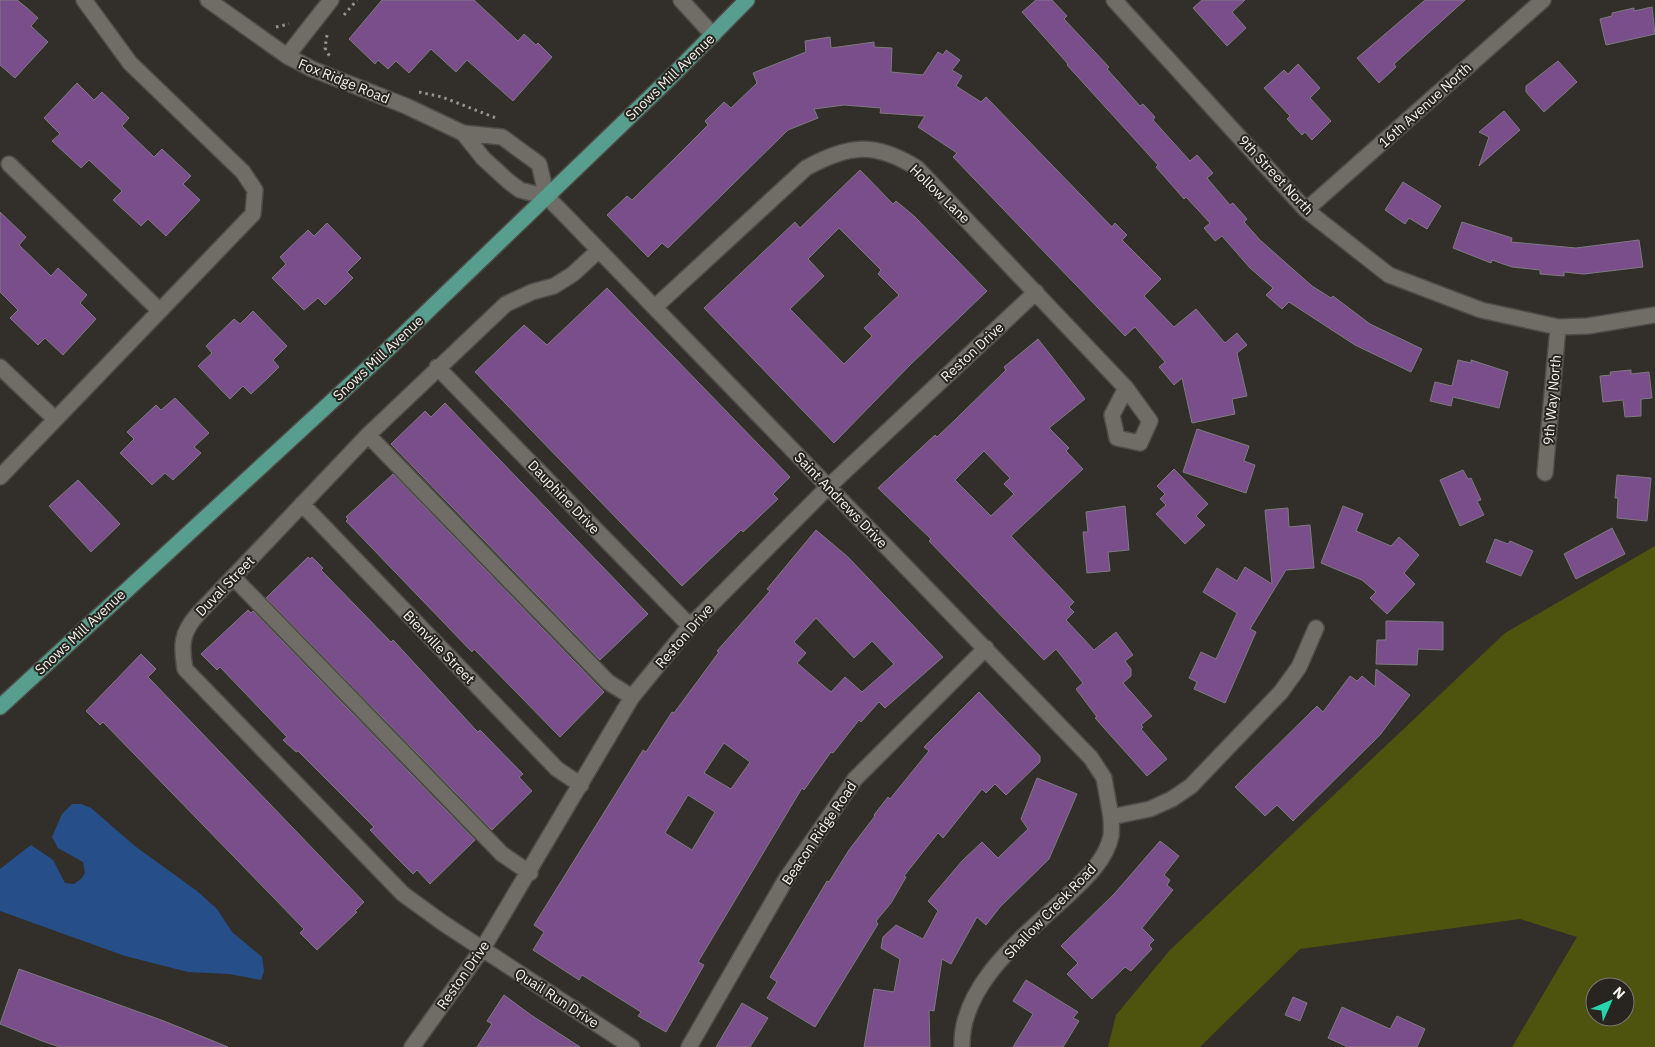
<svg xmlns="http://www.w3.org/2000/svg" width="1655" height="1047" viewBox="0 0 1655 1047" font-family="'IBM Plex Sans',sans-serif">
  <style>
    .green { fill: #4e530e; fill-rule: evenodd }
    .water { fill: #264f89 }
    .building { fill: #794e8b; stroke: #7e7a80; fill-rule: evenodd }
    .lines { fill: none; stroke-linecap: round; stroke-linejoin: round }
    .minor-casing { stroke: #4e4c47; stroke-width: 18 }
    .major-casing { stroke: #4e4c47; stroke-width: 18 }
    .path { stroke: #96938f; stroke-width: 3; stroke-dasharray: 2.5 4; stroke-linecap: butt }
    .minor { stroke: #706d67; stroke-width: 15 }
    .major { stroke: #589e8e; stroke-width: 15 }
    .labels { text-anchor: middle; dominant-baseline: central; stroke-width: 4; stroke-linejoin: round; paint-order: stroke }
    .street-label { font-size: 14px; fill: #f5f3f0; stroke: #282520 }
  </style>
  <rect width="100%" height="100%" fill="#322f2a"/>
  <path class="green" d="M1655 546V1047H1512L1577 937 1520 919 1300 949 1200 1047H1108L1116 1015 1170 950 1505 633ZM1595 987H1625V1017H1595Z"/>
  <path class="water" d="M72 804H81L91 808 136 847 197 891 217 909 232 932 262 957 264 971 261 980 229 974 188 972 125 956 0 911V869L31 845 53 860 65 883 74 884 81 879 85 873 83 862 58 848 52 837 62 814Z"/>
  <path class="building" d="M0 0H17L27 8 38 18 31 26 48 42 15 78 0 65Z
    M382 0H474L518 41 524 34 536 45 538 43 552 57 513 101 467 60 456 72 431 49 409 73 396 61 388 69 378 60 375 64 349 39Z
    M1036 0H1052L1067 16 1064 19 1109 67 1107 69 1140 106 1143 104 1155 117 1153 120 1190 161 1197 155 1213 173 1207 178 1230 205 1233 203 1247 219 1244 222 1260 240 1312 286 1331 298 1333 296 1370 324 1422 349 1411 372 1355 345 1289 302 1282 309 1266 295 1273 288 1250 268 1222 236 1215 241 1204 228 1210 223 1186 197 1184 199 1156 167 1158 165 1067 65 1068 64 1022 12Z
    M1202 0H1245L1232 12 1246 28 1227 46 1193 8Z
    M1425 0H1465L1394 64 1396 67 1379 83 1357 58Z
    M1652 7 1655 34 1606 45 1600 19 1612 16V13L1634 8V11Z
    M830 37 831 48 874 42V47L892 48 891 72 923 75 938 52 943 55 946 50 960 60 952 70 962 76 956 86 981 102 986 97 1112 227 1115 223 1127 235 1122 240 1161 279 1144 296 1174 327 1196 309 1225 343 1237 333 1247 345 1237 353 1247 396 1232 399 1235 414 1192 423 1182 378 1174 385 1159 367 1165 362 1135 327 1125 336 953 157 957 153 918 127 925 116 880 113 881 108 844 105 814 109 818 118 788 130 668 248 662 243 648 257 607 215 627 196 632 200 676 157 708 125 705 121 724 102 731 108 757 83 753 73 806 52 805 41Z
    M1558 61 1577 82 1544 112 1526 92V86Z
    M1298 64 1320 88 1310 98 1331 121 1312 140 1305 132 1302 135 1287 119 1290 116 1264 88 1284 70 1288 74Z
    M77 83 94 100 102 92 129 118 122 126 154 157 162 149 191 176 183 184 200 200 166 236 148 219 141 226 113 200 122 191 89 160 81 168 52 141 60 134 44 118Z
    M1504 111 1520 130 1479 166 1489 137 1479 132Z
    M860 170 893 204 896 201 914 216 987 291 910 365 834 443 704 308 795 222 800 228ZM839 228 881 270 878 274 899 295 864 328 872 336 844 364 790 309 824 276 808 259Z
    M1403 182 1441 206 1427 229 1409 218 1405 224 1385 210Z
    M0 212 26 237 19 245 51 276 58 268 87 295 80 303 96 319 63 355 45 338 38 345 10 318 18 310 0 292Z
    M1462 222 1512 238 1511 242 1576 248 1639 240 1643 267 1584 274 1564 272V276L1540 274V270L1512 267 1492 260 1491 263 1453 248Z
    M327 223 361 258 347 272 353 278 342 289 325 305 318 298 304 310 272 278 286 264 280 257 308 230 314 236Z
    M607 288 790 477 773 494 778 499 743 532 741 530 682 586 475 372 524 325 547 345Z
    M253 311 287 346 273 360 279 367 268 378 251 394 243 386 230 399 198 366 212 353 206 346 234 319 240 324Z
    M1038 339 1085 399 1049 428 1069 448 1066 451 1083 469 1011 536 1074 602 1069 607 1074 612 1066 620 1094 650 1116 632 1133 655 1125 661 1131 669V676L1123 683 1152 716 1141 725 1143 727 1141 729 1167 759 1147 776 1095 718 1097 717 1076 689 1083 683 1056 649 1044 660 929 541 931 539 878 488 935 435 937 437 957 418 1006 370 1004 367ZM984 451 1010 478 1004 484 1014 494 991 516 955 480Z
    M1458 360 1471 363V360L1508 372 1499 408 1453 397 1451 406 1430 401 1435 382 1452 386Z
    M1631 370V374L1649 372 1652 398 1641 399V416L1625 417 1623 400 1603 402 1600 376 1611 375 1610 372Z
    M175 398 209 433 194 447 201 453 190 464 173 480 165 473 152 485 120 453 134 439 127 432 156 405 161 410Z
    M445 403 648 614 600 660 391 444 425 411 431 417Z
    M1197 429 1249 446 1244 461 1255 465 1246 493 1183 472Z
    M1174 469 1208 504 1196 516 1205 525 1185 544 1156 514 1166 505 1160 499 1165 494 1157 486Z
    M1463 470 1468 479 1471 478 1481 500 1477 501 1484 515 1460 526 1440 480Z
    M393 474 604 692 560 737 474 649 472 652 346 521 348 519 346 517Z
    M1617 475 1651 478 1647 521 1617 518 1618 498H1615Z
    M78 480 120 524 91 552 49 506Z
    M1125 506 1129 550 1108 552 1110 571 1087 573 1083 532H1088L1086 512Z
    M1343 506 1363 514 1356 531 1391 546 1399 537 1419 555 1404 573 1415 584 1387 614 1370 598 1376 592 1362 580 1321 563Z
    M1288 508 1289 527 1310 525 1314 568 1286 570 1250 629 1256 632 1225 703 1194 689 1197 682 1189 678 1201 652 1216 659 1237 613 1203 592 1217 568 1237 581 1245 567 1272 584 1265 510Z
    M1612 528 1625 554 1576 579 1564 554Z
    M816 530 848 557 943 657 885 708 879 702 861 722 859 720 833 753 831 752 804 790 802 788 698 962 704 965 666 1032 638 1016 641 1012 582 975 579 980 533 950 544 932 534 925 643 750 646 752 672 712 674 713 719 652 717 651 770 591 767 589ZM816 618 854 658 872 641 894 664 862 692 845 677 831 692 797 663 806 653 794 642ZM724 743 750 762 731 789 704 773ZM688 795 715 812 692 850 665 833Z
    M1495 539 1508 544 1510 541 1533 551 1521 576 1486 562Z
    M308 557 310 559 312 557 323 568 321 570 391 642 393 640 475 729 478 732 480 730 523 774 519 777 532 791 492 830 266 598Z
    M248 610 251 613 253 611 475 840 430 884 417 870 413 874 399 860 370 830 374 827 298 751 296 752 283 740 287 737 220 667 217 670 201 654Z
    M1386 621 1443 622V650L1418 649 1417 665 1376 664 1377 640H1386Z
    M141 654 156 669 148 677 364 902 355 911 357 912 317 950 300 933 304 929 103 722 100 725 86 711Z
    M1376 669 1410 695 1380 735 1293 821 1277 805 1265 816 1235 787 1317 706 1323 712 1350 676 1357 681 1362 676 1375 687Z
    M979 692 1040 756V762L1006 795 995 784 986 793 982 789 943 838 938 833 904 876 906 877 891 903 876 921 878 924 815 1027 767 998 777 982 770 977 827 881 829 882 849 850 875 816 874 815 888 797 890 799 929 751 924 747Z
    M1037 778 1077 794 1049 859 1000 907 986 925 977 917 951 964 942 959 934 1011 929 1010 930 1047H864L874 989 894 992 900 959 881 948 883 937 896 925 923 939 938 911 928 901 962 861 982 842 998 858 1028 829 1021 819Z
    M1160 841 1179 856 1164 875 1170 880 1167 885 1173 890 1142 928 1154 940 1149 945 1152 949 1131 971 1125 967 1092 999 1067 974 1078 963 1061 946 1115 893Z
    M19 969 164 1021 228 1047H60L42 1041 0 1024Z
    M1026 980 1078 1012 1073 1018 1079 1021 1063 1047H1013L1033 1014 1013 1001Z
    M504 995 531 1015 580 1047H477L492 1024 487 1021Z
    M1293 997 1307 1003 1300 1021 1285 1015Z
    M742 1003 768 1018 750 1047H716Z
    M1342 1007 1390 1029 1397 1016 1425 1029 1417 1047H1348L1328 1038Z"/>
  <g class="lines">
    <defs>
      <path id="minor" d="M208 0 287 56 312 69 406 106 463 133 502 137 539 164 547 197
        M681 0 713 35
        M1114 0 1306 210 1389 275 1481 310 1558 327 1588 326 1655 315
        M287 56 331 0
        M463 133 483 158 508 181 520 190 547 197 562 212 1091 758 1104 778 1111 817
        M9 164 160 311
        M1306 210 1543 0
        M599 250 573 274 554 286 532 292 506 304 368 435 198 614C181 633 181 645 185 669L403 894 443 923 632 1047
        M655 307 806 168C848 145 874 141 917 168L1126 388 1150 421 1140 443 1117 438 1112 415 1126 388
        M0 367 55 419
        M437 367 690 626
        M368 435 608 682 632 697
        M1545 473 1558 327
        M0 477 253 214 255 190 243 172 130 63 84 0
        M302 504 557 769 581 785
        M234 578 502 854 530 873
        M412 1047 483 948 632 697 690 626 828 487 1036 292
        M689 1047 786 879 855 779 986 648
        M962 1047C960 985 1024 936 1066 897 1083 881 1106 861 1111 836 1112 830 1111 823 1111 817L1150 809 1172 799 1191 786 1281 692 1299 667 1316 628"/>
      <path id="major" d="M0 707 381 356 671 77 747 0"/>
    </defs>
    <use href="#minor" class="minor-casing"/>
    <use href="#major" class="major-casing"/>
    <path class="path" d="M344 15 357 0
      M276 27 289 24
      M327 35 325 48 330 57
      M419 92 442 97 496 118"/>
    <use href="#minor" class="minor"/>
    <use href="#major" class="major"/>
  </g>
  <g class="labels">
    <g class="street-label">
      <text transform="translate(670 77) rotate(-44)">Snows Mill Avenue</text>
      <text transform="translate(344 81) rotate(22)">Fox Ridge Road</text>
      <text transform="translate(1425 105) rotate(-42)">16th Avenue North</text>
      <text transform="translate(1276 175) rotate(47)">9th Street North</text>
      <text transform="translate(940 194) rotate(44)">Hollow Lane</text>
      <text transform="translate(972 352) rotate(-43)">Reston Drive</text>
      <text transform="translate(378 358) rotate(-43)">Snows Mill Avenue</text>
      <text transform="translate(1552 400) rotate(-85)">9th Way North</text>
      <text transform="translate(564 497) rotate(46)">Dauphine Drive</text>
      <text transform="translate(841 500) rotate(46)">Saint Andrews Drive</text>
      <text transform="translate(225 586) rotate(-46)">Duval Street</text>
      <text transform="translate(80 632) rotate(-43)">Snows Mill Avenue</text>
      <text transform="translate(684 636) rotate(-49)">Reston Drive</text>
      <text transform="translate(439 647) rotate(46)">Bienville Street</text>
      <text transform="translate(819 833) rotate(-56)">Beacon Ridge Road</text>
      <text transform="translate(1050 911) rotate(-46)">Shallow Creek Road</text>
      <text transform="translate(463 975) rotate(-55)">Reston Drive</text>
      <text transform="translate(557 998) rotate(33)">Quail Run Drive</text>
    </g>
  </g>
  <g transform="translate(1610 1002) rotate(45)"><circle r="24" fill="#282520" stroke="#7a7773"/>
  <path d="M0-4L9 19L0 12L-9 19Z" fill="#25d5ae"/>
  <text y="-8" font-size="14" font-weight="bold" text-anchor="middle" fill="#f5f3f0">N</text>
  </g>
</svg>
